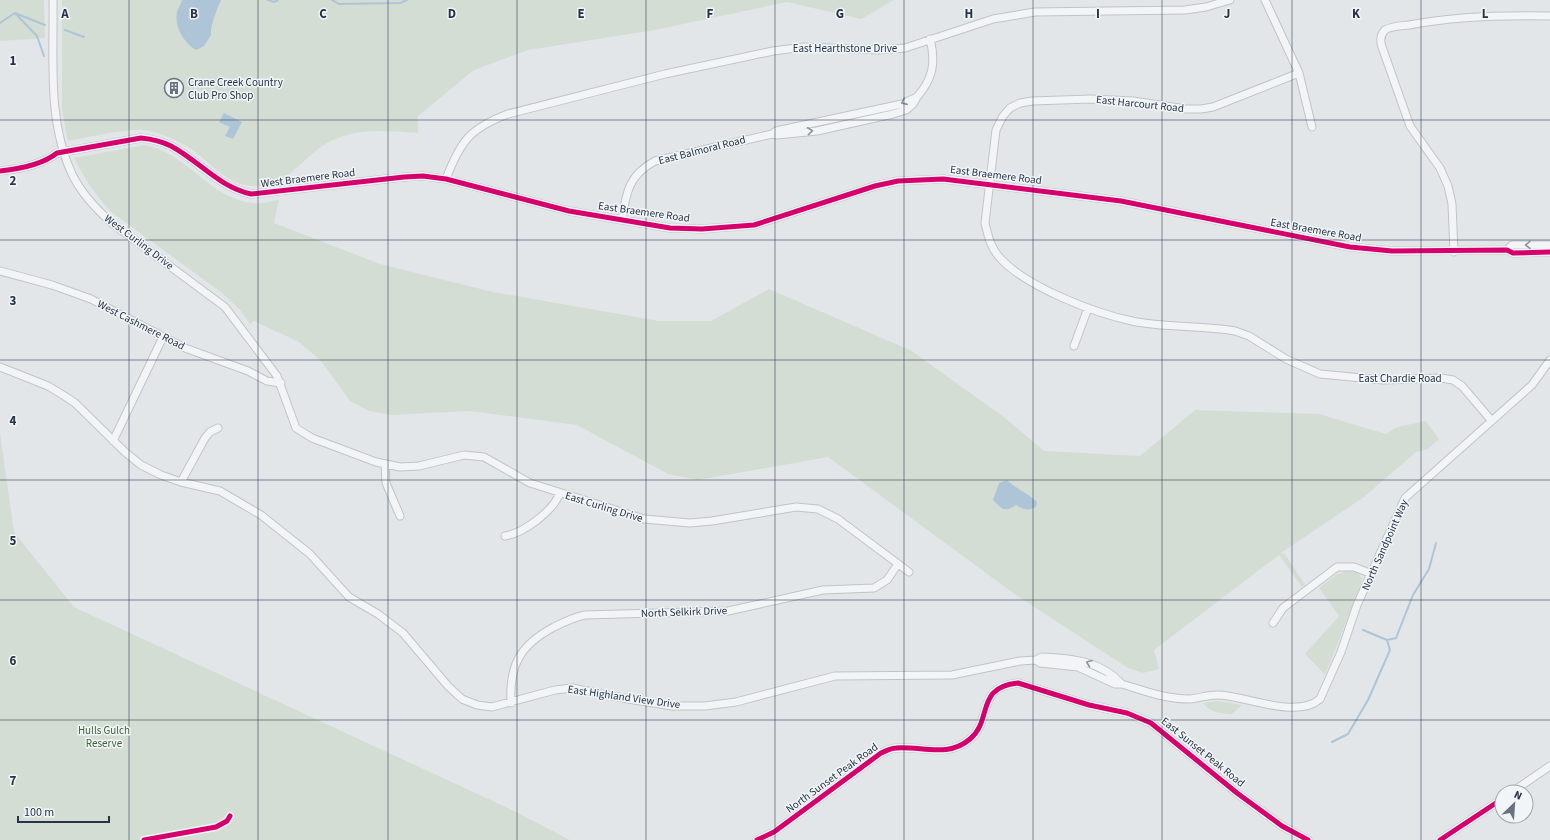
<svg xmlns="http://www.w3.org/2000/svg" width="1550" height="840" viewBox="0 0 1550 840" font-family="'Source Sans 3',sans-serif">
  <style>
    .green { fill: #d4ddd3 }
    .water { fill: #aec4d7 }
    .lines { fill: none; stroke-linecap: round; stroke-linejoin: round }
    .stream { stroke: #aec4d7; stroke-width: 2 }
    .minor-casing { stroke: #c1c4c7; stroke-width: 9 }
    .minor { stroke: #f3f4f6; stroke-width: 7 }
    .cycleway-casing { stroke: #f1f5f8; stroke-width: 8 }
    .cycleway { stroke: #d6006c; stroke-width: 5 }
    .oneway { stroke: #8d949e }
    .grid { fill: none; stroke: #273445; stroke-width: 1; stroke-opacity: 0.55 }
    .labels { text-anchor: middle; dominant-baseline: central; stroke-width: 3; stroke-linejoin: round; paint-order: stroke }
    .street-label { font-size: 11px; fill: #273445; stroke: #f1f5f8 }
    .poi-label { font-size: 11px; fill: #273445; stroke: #f1f5f8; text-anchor: start }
    .park-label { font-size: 11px; fill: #3f6333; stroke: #f1f5f8 }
    .grid-label { font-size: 13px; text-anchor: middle; font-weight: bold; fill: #273445; stroke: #f1f5f8; stroke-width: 3; stroke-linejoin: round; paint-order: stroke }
  </style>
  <rect width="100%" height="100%" fill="#e3e6e9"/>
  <path class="green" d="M0 0H44L45 38 0 41Z
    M62 0H894L861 19 787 2 655 30 528 50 474 70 418 116V133C388 131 359 127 331 141 302 155 289 189 252 186 223 184 207 157 183 144 171 138 154 130 140 130 116 130 91 137 68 141L62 110Z
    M144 145C186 151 210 200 254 203 262 204 271 201 279 200L274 223 380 264 493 292 659 321H711L769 289 912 351 1005 418 1044 451 1140 456 1195 410 1319 414 1386 434 1397 427 1426 421 1439 439 1428 449 1416 452 1364 497 1281 553 1285 554 1305 585 1302 587 1279 555 1154 650 1159 669 1143 673 1128 668 1016 595 828 457 698 480 668 474 577 425 470 411 391 415 369 411 350 401 321 361 299 342 254 321 250 324 240 310 222 293 110 211C95 194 84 178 74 158Z
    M0 433 14 532 74 607 512 810 570 840H0Z
    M1349 571 1358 573 1362 579V582L1325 675 1305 654 1339 616 1319 588 1337 574Z
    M1217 701 1242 705 1232 714C1221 713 1210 713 1203 703Z"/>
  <path class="water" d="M182 0H221C217 9 210 26 211 35L204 46 196 50C184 43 174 27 177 12 178 8 181 4 182 0Z
    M224 113 242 122 233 139 225 136 230 127 219 122Z
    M1007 480C1016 489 1028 493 1037 502L1036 507C1028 511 1024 510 1016 505 1005 513 1002 509 993 500L999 483Z"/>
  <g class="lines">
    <path class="stream" d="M268 0 274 2 278 0
      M332 0 339 4 400 3 407 0
      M15 13 37 36 44 56
      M0 23 15 13 45 25
      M65 30 84 37
      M1363 630 1387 640 1396 638 1413 595 1429 569 1436 543
      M1332 742 1348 734 1368 700 1390 650 1387 640"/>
    <defs>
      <path id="minor" d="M53 0C54 58 47 121 72 174 81 193 97 210 113 224L225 307 277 376 296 428 312 438 376 462 400 467 419 466 464 455 484 457 530 483 644 519 690 523 712 521 796 507 818 509 838 519 909 572
        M1265 0 1299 73 1312 127
        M1299 73 1213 107 1201 109H1186L1133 101 1091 99 1032 101 1020 103 1010 108 1003 116 996 130 985 223C988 236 991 249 1001 259 1027 287 1094 313 1132 321 1165 328 1201 325 1235 331L1249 336 1286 359 1320 374 1383 380 1441 378 1453 380 1462 386 1491 420
        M917 97C933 79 936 62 930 39
        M0 171C19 169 42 165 57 153L141 138C151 139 161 141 171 146 199 161 219 187 251 194L404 177 423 176 446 179 569 211 670 228 702 229 754 225 875 186 898 181 943 179 1121 201 1350 247 1392 251 1507 250 1513 253 1550 252
        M446 179C460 142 470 128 508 114L665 74 773 51 804 47 880 50 905 48 993 19 1035 12 1185 10 1206 7 1230 0
        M622 220C626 192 629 175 655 161L772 134 776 131 902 104 917 97 913 104 906 110 893 114 817 131 777 135 772 134
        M1507 250 1512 245H1550
        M1454 252 1452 204 1448 186 1440 168 1410 126 1382 47C1380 41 1380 35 1385 30 1391 26 1402 26 1409 25 1456 16 1502 15 1550 16
        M0 271 52 285 91 299 185 348 248 371 267 381 281 383
        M1074 346 1088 308
        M0 367 48 386 63 395 75 403 125 452 141 465 161 475 181 482 220 491 261 515 310 554 349 597 378 614 403 633 448 686 462 699 477 705 492 707 555 690 572 688 628 699 672 706H705L736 702 835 676 952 675 1020 661 1036 660 1042 657C1071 658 1101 661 1122 684
        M113 441 163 337
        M385 465 386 483 400 516
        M181 482 205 438 210 432 218 428
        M505 536C524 533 553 511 560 493
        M1273 623 1283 608 1337 567H1354L1372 574
        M1036 660 1040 663 1078 667 1115 684H1122C1145 691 1165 699 1190 699 1200 698 1210 694 1220 695 1248 697 1297 719 1320 699L1341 652 1357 605 1405 498 1532 385 1550 360
        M511 703C509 665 520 645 554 627 564 622 574 617 585 615L728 611 823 590 874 588 887 580 898 564
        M1512 792 1550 766
        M757 840 774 832 881 753C886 751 891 748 896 748 922 746 948 758 970 739 993 720 975 687 1018 683L1089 705 1127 713 1151 723 1237 793 1282 826 1308 840
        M1440 840 1502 799"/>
    </defs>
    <use href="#minor" class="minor-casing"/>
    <use href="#minor" class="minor"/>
    <defs>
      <path id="cycleway" d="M0 171C19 169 42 165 57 153L141 138C151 139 161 141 171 146 199 161 219 187 251 194L404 177 423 176 446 179 569 211 670 228 702 229 754 225 875 186 898 181 943 179 1121 201 1350 247 1392 251 1507 250 1513 253 1550 252
        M144 840 216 827 227 821 230 816
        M757 840 774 832 881 753C886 751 891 748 896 748 922 746 948 758 970 739 993 720 975 687 1018 683L1089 705 1127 713 1151 723 1237 793 1282 826 1308 840
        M1440 840 1502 799"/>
    </defs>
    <use href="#cycleway" class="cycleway-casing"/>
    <use href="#cycleway" class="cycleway"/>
  </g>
  <defs><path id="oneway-chevron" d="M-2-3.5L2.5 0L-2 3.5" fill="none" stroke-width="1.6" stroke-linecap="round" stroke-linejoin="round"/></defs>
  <g class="oneway">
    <use href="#oneway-chevron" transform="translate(904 102) rotate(156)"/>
    <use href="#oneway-chevron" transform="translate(810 131) rotate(-6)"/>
    <use href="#oneway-chevron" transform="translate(1528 245) rotate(179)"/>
    <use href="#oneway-chevron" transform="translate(1089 663) rotate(-159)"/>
  </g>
  <path class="grid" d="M129 0V840M258 0V840M388 0V840M517 0V840M646 0V840M775 0V840M904 0V840M1033 0V840M1162 0V840M1292 0V840M1421 0V840M0 120H1550M0 240H1550M0 360H1550M0 480H1550M0 600H1550M0 720H1550"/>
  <defs>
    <symbol id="building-ring" viewBox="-11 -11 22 22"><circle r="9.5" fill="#f1f5f8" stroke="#69727e" stroke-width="1.5"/><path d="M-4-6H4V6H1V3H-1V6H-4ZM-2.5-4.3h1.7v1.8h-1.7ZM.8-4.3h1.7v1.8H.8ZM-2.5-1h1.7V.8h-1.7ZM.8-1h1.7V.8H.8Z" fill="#69727e"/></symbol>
  </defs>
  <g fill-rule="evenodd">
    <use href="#building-ring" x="163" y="77" width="22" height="22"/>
  </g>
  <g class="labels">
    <g class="street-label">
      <text x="845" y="48">East Hearthstone Drive</text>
      <text transform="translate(1140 104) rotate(6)">East Harcourt Road</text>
      <text transform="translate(702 150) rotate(-14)">East Balmoral Road</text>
      <text transform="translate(996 175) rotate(7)">East Braemere Road</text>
      <text transform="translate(308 178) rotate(-7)">West Braemere Road</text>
      <text transform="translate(644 212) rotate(8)">East Braemere Road</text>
      <text transform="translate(1316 230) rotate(10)">East Braemere Road</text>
      <text transform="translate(139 242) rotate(37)">West Curling Drive</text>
      <text transform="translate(141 325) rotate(27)">West Cashmere Road</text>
      <text x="1400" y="378">East Chardie Road</text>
      <text transform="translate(604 507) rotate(17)">East Curling Drive</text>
      <text transform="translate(1385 545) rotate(-66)">North Sandpoint Way</text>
      <text transform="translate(684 612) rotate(-2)">North Selkirk Drive</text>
      <text transform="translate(624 697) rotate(8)">East Highland View Drive</text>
      <text transform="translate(1203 752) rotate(39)">East Sunset Peak Road</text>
      <text transform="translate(832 778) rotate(-36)">North Sunset Peak Road</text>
    </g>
    <g class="poi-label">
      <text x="188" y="82">Crane Creek Country<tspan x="188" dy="13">Club Pro Shop</tspan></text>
    </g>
    <g class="park-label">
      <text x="104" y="730">Hulls Gulch<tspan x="104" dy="13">Reserve</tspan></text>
    </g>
  </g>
  <g class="grid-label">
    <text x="65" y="18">A</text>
    <text x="194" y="18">B</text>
    <text x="323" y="18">C</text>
    <text x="452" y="18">D</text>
    <text x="581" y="18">E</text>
    <text x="710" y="18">F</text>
    <text x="840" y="18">G</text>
    <text x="969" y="18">H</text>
    <text x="1098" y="18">I</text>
    <text x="1227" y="18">J</text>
    <text x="1356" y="18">K</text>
    <text x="1485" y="18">L</text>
    <text x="13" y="65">1</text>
    <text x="13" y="185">2</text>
    <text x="13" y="305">3</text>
    <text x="13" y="425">4</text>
    <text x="13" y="545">5</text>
    <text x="13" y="665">6</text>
    <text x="13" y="785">7</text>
  </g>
  <g transform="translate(1514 804) rotate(25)"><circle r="19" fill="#f1f5f8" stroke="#a0a8b0"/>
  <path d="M0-3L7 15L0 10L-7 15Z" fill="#69727e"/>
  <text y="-6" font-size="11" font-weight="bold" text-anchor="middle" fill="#273445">N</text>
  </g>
  <path d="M18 816v6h91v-6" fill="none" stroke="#273445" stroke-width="2"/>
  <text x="24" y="816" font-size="12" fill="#273445" stroke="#f1f5f8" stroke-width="3" paint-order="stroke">100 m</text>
</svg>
